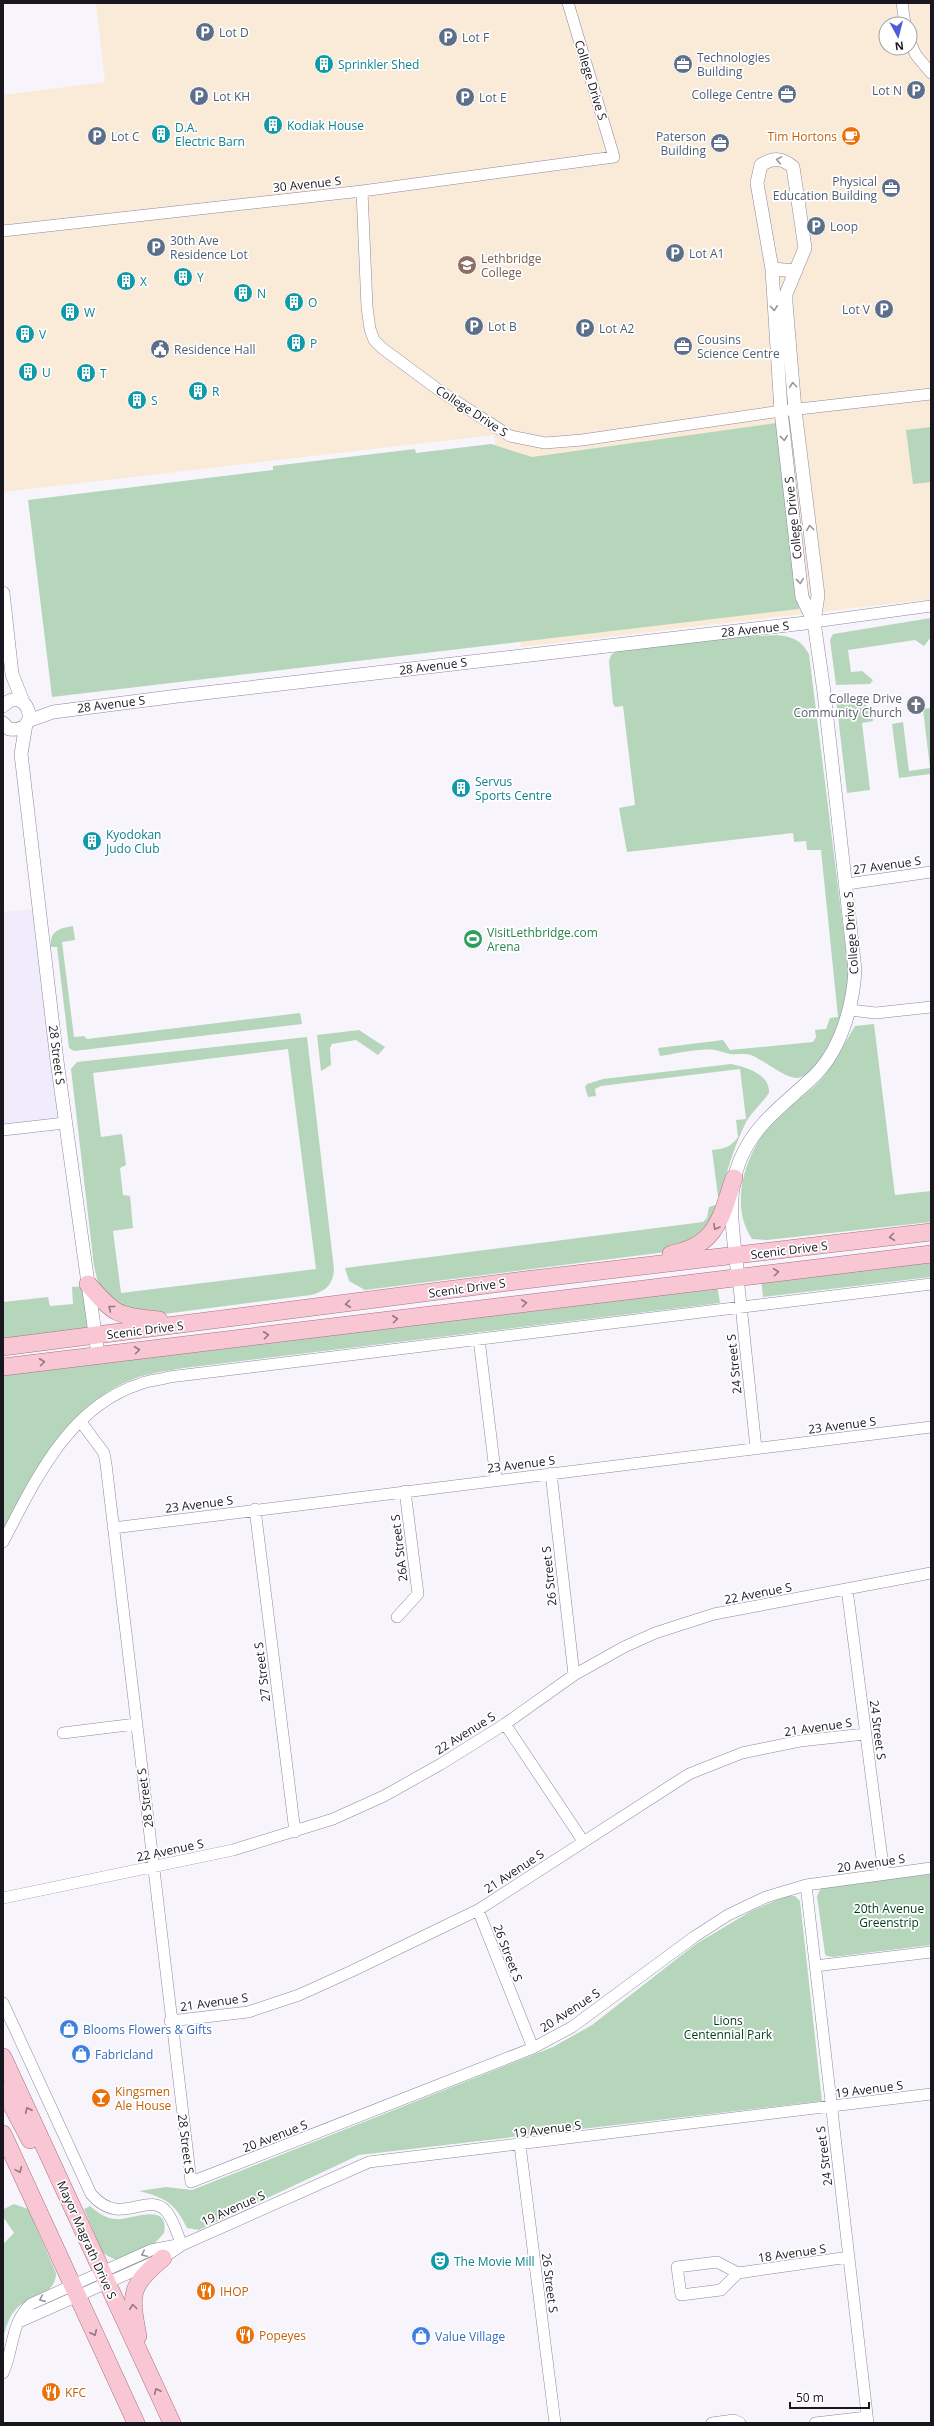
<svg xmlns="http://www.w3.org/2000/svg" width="934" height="2426" viewBox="0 0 934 2426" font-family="'Open Sans',sans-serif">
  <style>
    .built { fill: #f0ecfb }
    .education { fill: #faead8; fill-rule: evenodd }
    .green { fill: #b6d6bc; fill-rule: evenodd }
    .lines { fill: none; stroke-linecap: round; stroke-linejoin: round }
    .minor-casing { stroke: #8e87a1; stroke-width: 12 }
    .tertiary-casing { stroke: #8e87a1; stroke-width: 14 }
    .primary-casing { stroke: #a87081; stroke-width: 18 }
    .minor { stroke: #fff; stroke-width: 11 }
    .tertiary { stroke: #fff; stroke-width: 13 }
    .primary { stroke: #f9c7d3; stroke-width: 17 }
    .oneway { stroke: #98969b }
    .oneway2 { stroke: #947782 }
    .labels { text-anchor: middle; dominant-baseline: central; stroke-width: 3.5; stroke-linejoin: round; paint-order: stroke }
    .service-label { font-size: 12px; fill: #4e5e75; stroke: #fff; text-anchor: start }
    .culture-label { font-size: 12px; fill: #0d838f; stroke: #fff; text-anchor: start }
    .street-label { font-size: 12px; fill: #191620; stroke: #fff }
    .food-label { font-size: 12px; fill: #c56008; stroke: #fff; text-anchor: start }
    .education-label { font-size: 12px; fill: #785e54; stroke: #fff; text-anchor: start }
    .worship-label { font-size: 12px; fill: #5b616d; stroke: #fff; text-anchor: end }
    .leisure-label { font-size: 12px; fill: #27864d; stroke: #fff; text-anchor: start }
    .park-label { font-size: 12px; fill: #003a18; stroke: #fff }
    .shop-label { font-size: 12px; fill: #366cbe; stroke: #fff; text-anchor: start }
  </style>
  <rect width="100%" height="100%" fill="#f7f5fb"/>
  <path class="built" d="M39 908 65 1123 3 1130V912Z"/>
  <path class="education" d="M96 3H931V599L521 647 494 435 3 492V95L105 82ZM886 24H910V48H886Z"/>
  <path class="green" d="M777 423 799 609 52 697 28 500 273 470V466L415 449 416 453 491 444 532 457Z
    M931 427V482L913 484 906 430Z
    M931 618V637L924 646 915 640 848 650 851 672 862 671 873 680 870 684 836 685 830 640 833 634Z
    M777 635C793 637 801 640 809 654L850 983C847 1004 823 1076 797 1078 784 1078 764 1060 751 1055 744 1053 736 1055 730 1054 725 1053 720 1051 715 1050 700 1048 675 1054 660 1056L658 1048 723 1040 730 1050 813 1042 816 1037 815 1030 826 1029 830 1018 838 1017 821 850H807L806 841 794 842 793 833 627 852 619 808 635 805 623 706 615 707 613 704 609 661 611 655 617 651 740 637Z
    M851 696C864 699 871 709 873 721L862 723 870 790 847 793 836 699Z
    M931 708V774L899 778 892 724 903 722 909 771 930 768 923 709Z
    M73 926 75 940 62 942 74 1037 84 1036 87 1039 300 1013 302 1024 74 1051 69 1048 57 947H51C49 931 60 928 73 926Z
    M874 1024 895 1195 931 1191V1222L767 1240 752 1239C726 1200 749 1143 781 1113 793 1102 808 1094 819 1082 834 1066 843 1045 855 1026Z
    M359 1030 385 1047 378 1055 356 1040 332 1044 330 1048 331 1065 321 1071 317 1035Z
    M307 1037 334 1269C333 1285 326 1291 311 1295L156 1315 140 1316 107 1298 97 1279 94 1266 71 1069 77 1062ZM288 1049 316 1269 121 1293 113 1231 133 1228 130 1196 123 1195 120 1168 126 1165 122 1134 101 1137 93 1073Z
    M731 1064C746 1067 770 1074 769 1093 762 1103 752 1112 746 1122 730 1155 722 1189 713 1225L674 1251 365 1290 349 1281 345 1268 703 1222 707 1218 709 1207 719 1204 712 1150C724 1149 731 1147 738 1137L736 1120 746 1119 740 1069 601 1086 595 1089 596 1096 588 1097 585 1087 587 1084 603 1079Z
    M931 1259V1277L763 1297 761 1279Z
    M717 1285 720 1303 184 1368C166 1371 148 1373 131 1380 63 1407 36 1475 3 1534V1374Z
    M89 1286 96 1336 3 1347V1302L48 1297 50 1306 73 1304 72 1287Z
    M931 1874V1945L833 1957 827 1956 825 1954 817 1896 820 1890 824 1887Z
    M787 1896H795L800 1901 822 2101 359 2155 199 2230 187 2228C175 2203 166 2198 139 2191L166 2187 192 2190 553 2047 592 2025 696 1944 753 1910Z
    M14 2204 28 2209 56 2273C56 2296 31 2294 17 2308 9 2316 6 2327 3 2338V2244L14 2233 4 2218V2209Z
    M90 2206C97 2212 105 2218 115 2219 130 2221 170 2200 164 2233L155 2243 120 2259H114L104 2254 101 2249 84 2209Z"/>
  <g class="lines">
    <defs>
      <path id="minor" d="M902 3 905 24
        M910 42 916 55 931 73
        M362 191 367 307 370 329 374 340 382 348 440 391 510 436 545 443 582 440 781 411 931 394
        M3 231 362 191 614 157 568 3
        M814 622 931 606
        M847 884 931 872
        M850 1010 876 1013 931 1007
        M3 1130 65 1123
        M738 1277 756 1448
        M479 1339 496 1479
        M81 1422 104 1453 106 1464 191 2182 533 2048 572 2027 694 1937 728 1915 766 1897 806 1885 931 1868
        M551 1473 574 1675
        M255 1509 295 1832
        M113 1528 931 1427
        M3 1542C35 1481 68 1407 140 1384 149 1380 160 1380 169 1377L931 1284
        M847 1589 884 1874
        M397 1617 418 1594 405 1491
        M505 1724 583 1841
        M63 1733 136 1724
        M806 1885 868 2423
        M3 1898 233 1850 333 1819 384 1796 441 1764 505 1724 574 1675 624 1647 655 1633 714 1614 931 1573
        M478 1910 533 2048
        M815 1966 931 1952
        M3 2003 91 2194C121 2229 147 2190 166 2211 174 2220 177 2234 182 2245
        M170 2021 248 2012 299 1995 352 1971 478 1910 689 1774 742 1753 800 1741 865 1734
        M520 2145 555 2423
        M738 2273 721 2290 681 2295 677 2267 717 2262 738 2273 849 2257
        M19 2322 163 2258 182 2245 369 2162 931 2094
        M3 2373C14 2350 10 2323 31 2304L151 2250 177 2245
        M712 2423 734 2420 740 2423
        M815 2423 867 2417"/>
      <path id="tertiary" d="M772 269 796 271
        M3 593 12 674 23 702
        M3 706C26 682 45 734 9 729L3 723
        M28 721 53 712 178 696 814 622
        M26 724 21 754 57 1061 98 1355
        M738 1277C734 1239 725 1197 740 1160 755 1124 783 1105 811 1079 840 1053 853 1007 855 970L824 692 814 622 802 597 781 411 772 269 757 183 761 165C774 157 782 158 793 167L805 248 786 294V303L795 410 818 595 814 622"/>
      <path id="primary" d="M671 1254C717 1246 721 1217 734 1178
        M88 1284C117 1317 117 1315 159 1320
        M3 1347 525 1280 931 1232
        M3 1367 931 1254
        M3 2057 172 2423
        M3 2089 30 2140
        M3 2134 136 2423
        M138 2336C130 2293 129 2287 163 2258"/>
    </defs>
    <use href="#minor" class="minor-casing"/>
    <use href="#tertiary" class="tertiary-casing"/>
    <use href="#primary" class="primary-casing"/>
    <use href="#minor" class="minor"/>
    <use href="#tertiary" class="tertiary"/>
    <use href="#primary" class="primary"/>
  </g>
  <defs><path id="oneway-chevron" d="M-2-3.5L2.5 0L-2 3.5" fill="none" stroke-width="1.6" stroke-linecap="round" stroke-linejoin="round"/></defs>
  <g class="oneway">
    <use href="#oneway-chevron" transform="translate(779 160) rotate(-170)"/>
    <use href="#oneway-chevron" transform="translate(774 308) rotate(86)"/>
    <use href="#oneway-chevron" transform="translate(793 385) rotate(-95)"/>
    <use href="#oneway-chevron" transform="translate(784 438) rotate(84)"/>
    <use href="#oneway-chevron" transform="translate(810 528) rotate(-97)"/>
    <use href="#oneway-chevron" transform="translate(800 581) rotate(84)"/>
    <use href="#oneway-chevron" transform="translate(144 2254) rotate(155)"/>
    <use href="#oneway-chevron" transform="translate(42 2299) rotate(156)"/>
  </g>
  <g class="oneway2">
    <use href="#oneway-chevron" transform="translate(716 1227) rotate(120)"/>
    <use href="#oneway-chevron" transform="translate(892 1237) rotate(173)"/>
    <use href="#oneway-chevron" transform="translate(776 1272) rotate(-7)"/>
    <use href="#oneway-chevron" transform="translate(524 1303) rotate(-7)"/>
    <use href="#oneway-chevron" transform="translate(348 1304) rotate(173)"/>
    <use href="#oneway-chevron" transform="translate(111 1308) rotate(-142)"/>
    <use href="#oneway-chevron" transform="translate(395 1319) rotate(-7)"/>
    <use href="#oneway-chevron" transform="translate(266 1335) rotate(-7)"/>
    <use href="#oneway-chevron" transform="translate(137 1350) rotate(-7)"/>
    <use href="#oneway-chevron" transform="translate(42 1362) rotate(-7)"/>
    <use href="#oneway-chevron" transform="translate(28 2110) rotate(-115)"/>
    <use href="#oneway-chevron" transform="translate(19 2170) rotate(66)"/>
    <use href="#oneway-chevron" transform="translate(133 2307) rotate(-97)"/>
    <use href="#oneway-chevron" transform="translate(94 2333) rotate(65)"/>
    <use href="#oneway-chevron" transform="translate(157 2391) rotate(-115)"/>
  </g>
  <defs>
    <symbol id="parking-disc" viewBox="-11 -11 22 22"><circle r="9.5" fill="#5c6f8a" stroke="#fff"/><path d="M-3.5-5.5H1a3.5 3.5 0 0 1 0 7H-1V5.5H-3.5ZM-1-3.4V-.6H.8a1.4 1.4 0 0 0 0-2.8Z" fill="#fff"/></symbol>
    <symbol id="building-disc" viewBox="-11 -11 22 22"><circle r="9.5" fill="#0f9aa8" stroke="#fff"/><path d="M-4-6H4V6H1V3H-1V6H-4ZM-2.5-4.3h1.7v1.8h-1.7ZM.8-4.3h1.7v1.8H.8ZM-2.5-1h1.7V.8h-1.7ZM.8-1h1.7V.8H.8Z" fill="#fff"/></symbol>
    <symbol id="office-disc" viewBox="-11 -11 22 22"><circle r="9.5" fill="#5c6f8a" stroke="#fff"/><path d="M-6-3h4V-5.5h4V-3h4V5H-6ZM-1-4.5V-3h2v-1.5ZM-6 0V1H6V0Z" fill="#fff"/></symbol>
    <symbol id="cafe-disc" viewBox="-11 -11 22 22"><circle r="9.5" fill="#e8710a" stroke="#fff"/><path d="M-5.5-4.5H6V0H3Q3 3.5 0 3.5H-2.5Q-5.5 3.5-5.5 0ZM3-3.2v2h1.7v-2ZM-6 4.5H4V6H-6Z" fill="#fff"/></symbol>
    <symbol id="university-disc" viewBox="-11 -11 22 22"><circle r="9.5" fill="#8d6e63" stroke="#fff"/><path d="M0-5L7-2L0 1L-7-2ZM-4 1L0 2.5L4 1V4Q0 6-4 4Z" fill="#fff"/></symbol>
    <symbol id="civic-disc" viewBox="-11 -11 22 22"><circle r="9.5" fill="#5c6f8a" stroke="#fff"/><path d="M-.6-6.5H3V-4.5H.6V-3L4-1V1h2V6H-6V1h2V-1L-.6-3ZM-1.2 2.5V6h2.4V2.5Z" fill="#fff"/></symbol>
    <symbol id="church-disc" viewBox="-11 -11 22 22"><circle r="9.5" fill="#6b7280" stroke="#fff"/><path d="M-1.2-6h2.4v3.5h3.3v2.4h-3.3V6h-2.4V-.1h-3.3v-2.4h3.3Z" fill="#fff"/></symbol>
    <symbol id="stadium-disc" viewBox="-11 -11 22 22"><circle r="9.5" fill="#2e9e5b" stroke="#fff"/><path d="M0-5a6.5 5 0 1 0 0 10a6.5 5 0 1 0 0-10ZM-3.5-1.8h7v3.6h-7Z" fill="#fff"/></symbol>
    <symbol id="shop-disc" viewBox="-11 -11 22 22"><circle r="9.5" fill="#3f7fe0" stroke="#fff"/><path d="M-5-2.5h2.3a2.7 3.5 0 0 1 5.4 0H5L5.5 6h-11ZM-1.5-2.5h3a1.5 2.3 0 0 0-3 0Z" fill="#fff"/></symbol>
    <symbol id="bar-disc" viewBox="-11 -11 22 22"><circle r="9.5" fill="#e8710a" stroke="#fff"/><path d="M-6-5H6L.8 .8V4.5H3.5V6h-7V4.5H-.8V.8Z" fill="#fff"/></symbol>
    <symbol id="theatre-disc" viewBox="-11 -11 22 22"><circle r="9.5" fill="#0f9aa8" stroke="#fff"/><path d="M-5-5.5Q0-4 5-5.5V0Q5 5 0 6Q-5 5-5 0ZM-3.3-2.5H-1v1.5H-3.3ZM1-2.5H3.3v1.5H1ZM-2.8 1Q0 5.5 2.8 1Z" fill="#fff"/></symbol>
    <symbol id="restaurant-disc" viewBox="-11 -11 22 22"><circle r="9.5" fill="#e8710a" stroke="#fff"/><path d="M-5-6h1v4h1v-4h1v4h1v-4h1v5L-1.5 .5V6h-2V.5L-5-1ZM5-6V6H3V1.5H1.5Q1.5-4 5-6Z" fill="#fff"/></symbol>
  </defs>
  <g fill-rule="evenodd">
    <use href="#parking-disc" x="194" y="21" width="22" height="22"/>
    <use href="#parking-disc" x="437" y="26" width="22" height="22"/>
    <use href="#building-disc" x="313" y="53" width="22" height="22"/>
    <use href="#office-disc" x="672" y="53" width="22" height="22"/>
    <use href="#parking-disc" x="905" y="79" width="22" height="22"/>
    <use href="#office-disc" x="776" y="83" width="22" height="22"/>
    <use href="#parking-disc" x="188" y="85" width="22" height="22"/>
    <use href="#parking-disc" x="454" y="86" width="22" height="22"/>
    <use href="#building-disc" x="262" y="114" width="22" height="22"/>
    <use href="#building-disc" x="150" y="123" width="22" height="22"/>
    <use href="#parking-disc" x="86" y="125" width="22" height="22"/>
    <use href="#cafe-disc" x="840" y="125" width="22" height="22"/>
    <use href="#office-disc" x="709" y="132" width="22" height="22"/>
    <use href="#office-disc" x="880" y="177" width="22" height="22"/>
    <use href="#parking-disc" x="805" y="215" width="22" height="22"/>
    <use href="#parking-disc" x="145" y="236" width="22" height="22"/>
    <use href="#parking-disc" x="664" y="242" width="22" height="22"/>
    <use href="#university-disc" x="456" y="254" width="22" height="22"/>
    <use href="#building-disc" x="172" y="266" width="22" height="22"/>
    <use href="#building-disc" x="115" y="270" width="22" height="22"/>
    <use href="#building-disc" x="232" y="282" width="22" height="22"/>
    <use href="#building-disc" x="283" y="291" width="22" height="22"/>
    <use href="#parking-disc" x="873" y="298" width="22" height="22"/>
    <use href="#building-disc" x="59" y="301" width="22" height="22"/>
    <use href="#parking-disc" x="463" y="315" width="22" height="22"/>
    <use href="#parking-disc" x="574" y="317" width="22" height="22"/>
    <use href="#building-disc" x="14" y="323" width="22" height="22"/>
    <use href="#building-disc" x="285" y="332" width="22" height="22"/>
    <use href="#office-disc" x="672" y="335" width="22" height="22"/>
    <use href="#civic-disc" x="149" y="338" width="22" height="22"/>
    <use href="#building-disc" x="17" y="361" width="22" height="22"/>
    <use href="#building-disc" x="75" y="362" width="22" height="22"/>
    <use href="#building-disc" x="187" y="380" width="22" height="22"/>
    <use href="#building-disc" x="126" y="389" width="22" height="22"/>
    <use href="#church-disc" x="905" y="694" width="22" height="22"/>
    <use href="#building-disc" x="450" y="777" width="22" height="22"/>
    <use href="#building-disc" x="81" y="830" width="22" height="22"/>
    <use href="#stadium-disc" x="462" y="928" width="22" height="22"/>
    <use href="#shop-disc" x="58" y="2018" width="22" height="22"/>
    <use href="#shop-disc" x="70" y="2043" width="22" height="22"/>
    <use href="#bar-disc" x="90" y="2087" width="22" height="22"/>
    <use href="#theatre-disc" x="429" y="2250" width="22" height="22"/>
    <use href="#restaurant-disc" x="195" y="2280" width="22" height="22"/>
    <use href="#restaurant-disc" x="234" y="2324" width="22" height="22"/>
    <use href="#shop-disc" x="410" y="2325" width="22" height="22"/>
    <use href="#restaurant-disc" x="40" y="2381" width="22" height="22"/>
  </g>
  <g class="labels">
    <g class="service-label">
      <text x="219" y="32">Lot D</text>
      <text x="462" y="37">Lot F</text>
      <text x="697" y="57">Technologies<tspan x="697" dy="14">Building</tspan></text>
      <text x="902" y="90" text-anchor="end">Lot N</text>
      <text x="773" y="94" text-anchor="end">College Centre</text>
      <text x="213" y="96">Lot KH</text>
      <text x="479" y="97">Lot E</text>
      <text x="111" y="136">Lot C</text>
      <text x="706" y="136" text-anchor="end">Paterson<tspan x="706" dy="14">Building</tspan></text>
      <text x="877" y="181" text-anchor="end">Physical<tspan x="877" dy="14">Education Building</tspan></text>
      <text x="830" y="226">Loop</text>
      <text x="170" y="240">30th Ave<tspan x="170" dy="14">Residence Lot</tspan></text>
      <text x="689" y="253">Lot A1</text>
      <text x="870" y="309" text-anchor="end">Lot V</text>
      <text x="488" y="326">Lot B</text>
      <text x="599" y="328">Lot A2</text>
      <text x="697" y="339">Cousins<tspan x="697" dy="14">Science Centre</tspan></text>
      <text x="174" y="349">Residence Hall</text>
    </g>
    <g class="culture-label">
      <text x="338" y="64">Sprinkler Shed</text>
      <text x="287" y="125">Kodiak House</text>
      <text x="175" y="127">D.A.<tspan x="175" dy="14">Electric Barn</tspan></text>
      <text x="197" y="277">Y</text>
      <text x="140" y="281">X</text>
      <text x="257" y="293">N</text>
      <text x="308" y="302">O</text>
      <text x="84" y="312">W</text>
      <text x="39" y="334">V</text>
      <text x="310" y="343">P</text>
      <text x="42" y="372">U</text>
      <text x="100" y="373">T</text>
      <text x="212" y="391">R</text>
      <text x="151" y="400">S</text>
      <text x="475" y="781">Servus<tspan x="475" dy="14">Sports Centre</tspan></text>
      <text x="106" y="834">Kyodokan<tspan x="106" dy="14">Judo Club</tspan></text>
      <text x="454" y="2261">The Movie Mill</text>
    </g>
    <g class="street-label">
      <text transform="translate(591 80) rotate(73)">College Drive S</text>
      <text transform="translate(307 184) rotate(-6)">30 Avenue S</text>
      <text transform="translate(472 411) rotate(33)">College Drive S</text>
      <text transform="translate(793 518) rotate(-96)">College Drive S</text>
      <text transform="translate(755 629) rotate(-6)">28 Avenue S</text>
      <text transform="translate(433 666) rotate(-7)">28 Avenue S</text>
      <text transform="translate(111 704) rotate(-7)">28 Avenue S</text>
      <text transform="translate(887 865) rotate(-8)">27 Avenue S</text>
      <text transform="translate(851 933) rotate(-94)">College Drive S</text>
      <text transform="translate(57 1055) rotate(83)">28 Street S</text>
      <text transform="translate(789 1250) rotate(-7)">Scenic Drive S</text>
      <text transform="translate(467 1288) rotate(-8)">Scenic Drive S</text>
      <text transform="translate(145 1330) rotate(-7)">Scenic Drive S</text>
      <text transform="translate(734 1364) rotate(-96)">24 Street S</text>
      <text transform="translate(842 1425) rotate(-7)">23 Avenue S</text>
      <text transform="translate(521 1464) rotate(-7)">23 Avenue S</text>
      <text transform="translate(199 1504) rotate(-7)">23 Avenue S</text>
      <text transform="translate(399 1548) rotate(-97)">26A Street S</text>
      <text transform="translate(549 1576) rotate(-96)">26 Street S</text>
      <text transform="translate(758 1593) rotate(-11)">22 Avenue S</text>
      <text transform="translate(262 1672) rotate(-97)">27 Street S</text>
      <text transform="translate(818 1727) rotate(-8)">21 Avenue S</text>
      <text transform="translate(878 1730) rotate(83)">24 Street S</text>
      <text transform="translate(465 1733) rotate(-32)">22 Avenue S</text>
      <text transform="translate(145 1798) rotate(-97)">28 Street S</text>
      <text transform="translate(170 1850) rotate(-12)">22 Avenue S</text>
      <text transform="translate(871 1863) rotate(-8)">20 Avenue S</text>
      <text transform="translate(514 1871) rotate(-33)">21 Avenue S</text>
      <text transform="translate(508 1953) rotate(69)">26 Street S</text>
      <text transform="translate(214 2002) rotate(-8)">21 Avenue S</text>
      <text transform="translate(570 2010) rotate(-33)">20 Avenue S</text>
      <text transform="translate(869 2089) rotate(-7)">19 Avenue S</text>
      <text transform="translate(547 2129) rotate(-7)">19 Avenue S</text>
      <text transform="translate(275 2136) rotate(-21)">20 Avenue S</text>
      <text transform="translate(186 2144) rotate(83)">28 Street S</text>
      <text transform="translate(824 2156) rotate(-97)">24 Street S</text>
      <text transform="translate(233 2208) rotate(-24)">19 Avenue S</text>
      <text transform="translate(87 2240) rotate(66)">Mayor Magrath Drive S</text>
      <text transform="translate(792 2253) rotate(-8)">18 Avenue S</text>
      <text transform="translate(550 2283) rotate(83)">26 Street S</text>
    </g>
    <g class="food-label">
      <text x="837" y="136" text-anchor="end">Tim Hortons</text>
      <text x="115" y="2091">Kingsmen<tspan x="115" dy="14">Ale House</tspan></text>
      <text x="220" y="2291">IHOP</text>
      <text x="259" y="2335">Popeyes</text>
      <text x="65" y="2392">KFC</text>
    </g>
    <g class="education-label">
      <text x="481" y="258">Lethbridge<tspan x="481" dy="14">College</tspan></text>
    </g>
    <g class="worship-label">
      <text x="902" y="698">College Drive<tspan x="902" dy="14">Community Church</tspan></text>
    </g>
    <g class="leisure-label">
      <text x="487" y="932">VisitLethbridge.com<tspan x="487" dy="14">Arena</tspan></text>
    </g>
    <g class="park-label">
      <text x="889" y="1908">20th Avenue<tspan x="889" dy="14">Greenstrip</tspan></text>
      <text x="728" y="2020">Lions<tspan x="728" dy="14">Centennial Park</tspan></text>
    </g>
    <g class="shop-label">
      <text x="83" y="2029">Blooms Flowers &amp; Gifts</text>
      <text x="95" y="2054">Fabricland</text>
      <text x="435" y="2336">Value Village</text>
    </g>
  </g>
  <rect width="934" height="2426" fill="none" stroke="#191620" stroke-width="8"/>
  <g transform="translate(898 36) rotate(173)"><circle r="19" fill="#ffffff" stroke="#a3a2a6"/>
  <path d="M0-3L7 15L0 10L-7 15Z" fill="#4f5dd3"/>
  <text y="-6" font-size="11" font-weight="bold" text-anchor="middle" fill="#191620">N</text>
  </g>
  <path d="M790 2402v6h79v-6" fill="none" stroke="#191620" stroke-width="2"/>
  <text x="796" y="2402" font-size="12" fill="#191620" stroke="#ffffff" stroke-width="3" paint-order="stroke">50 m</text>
</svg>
